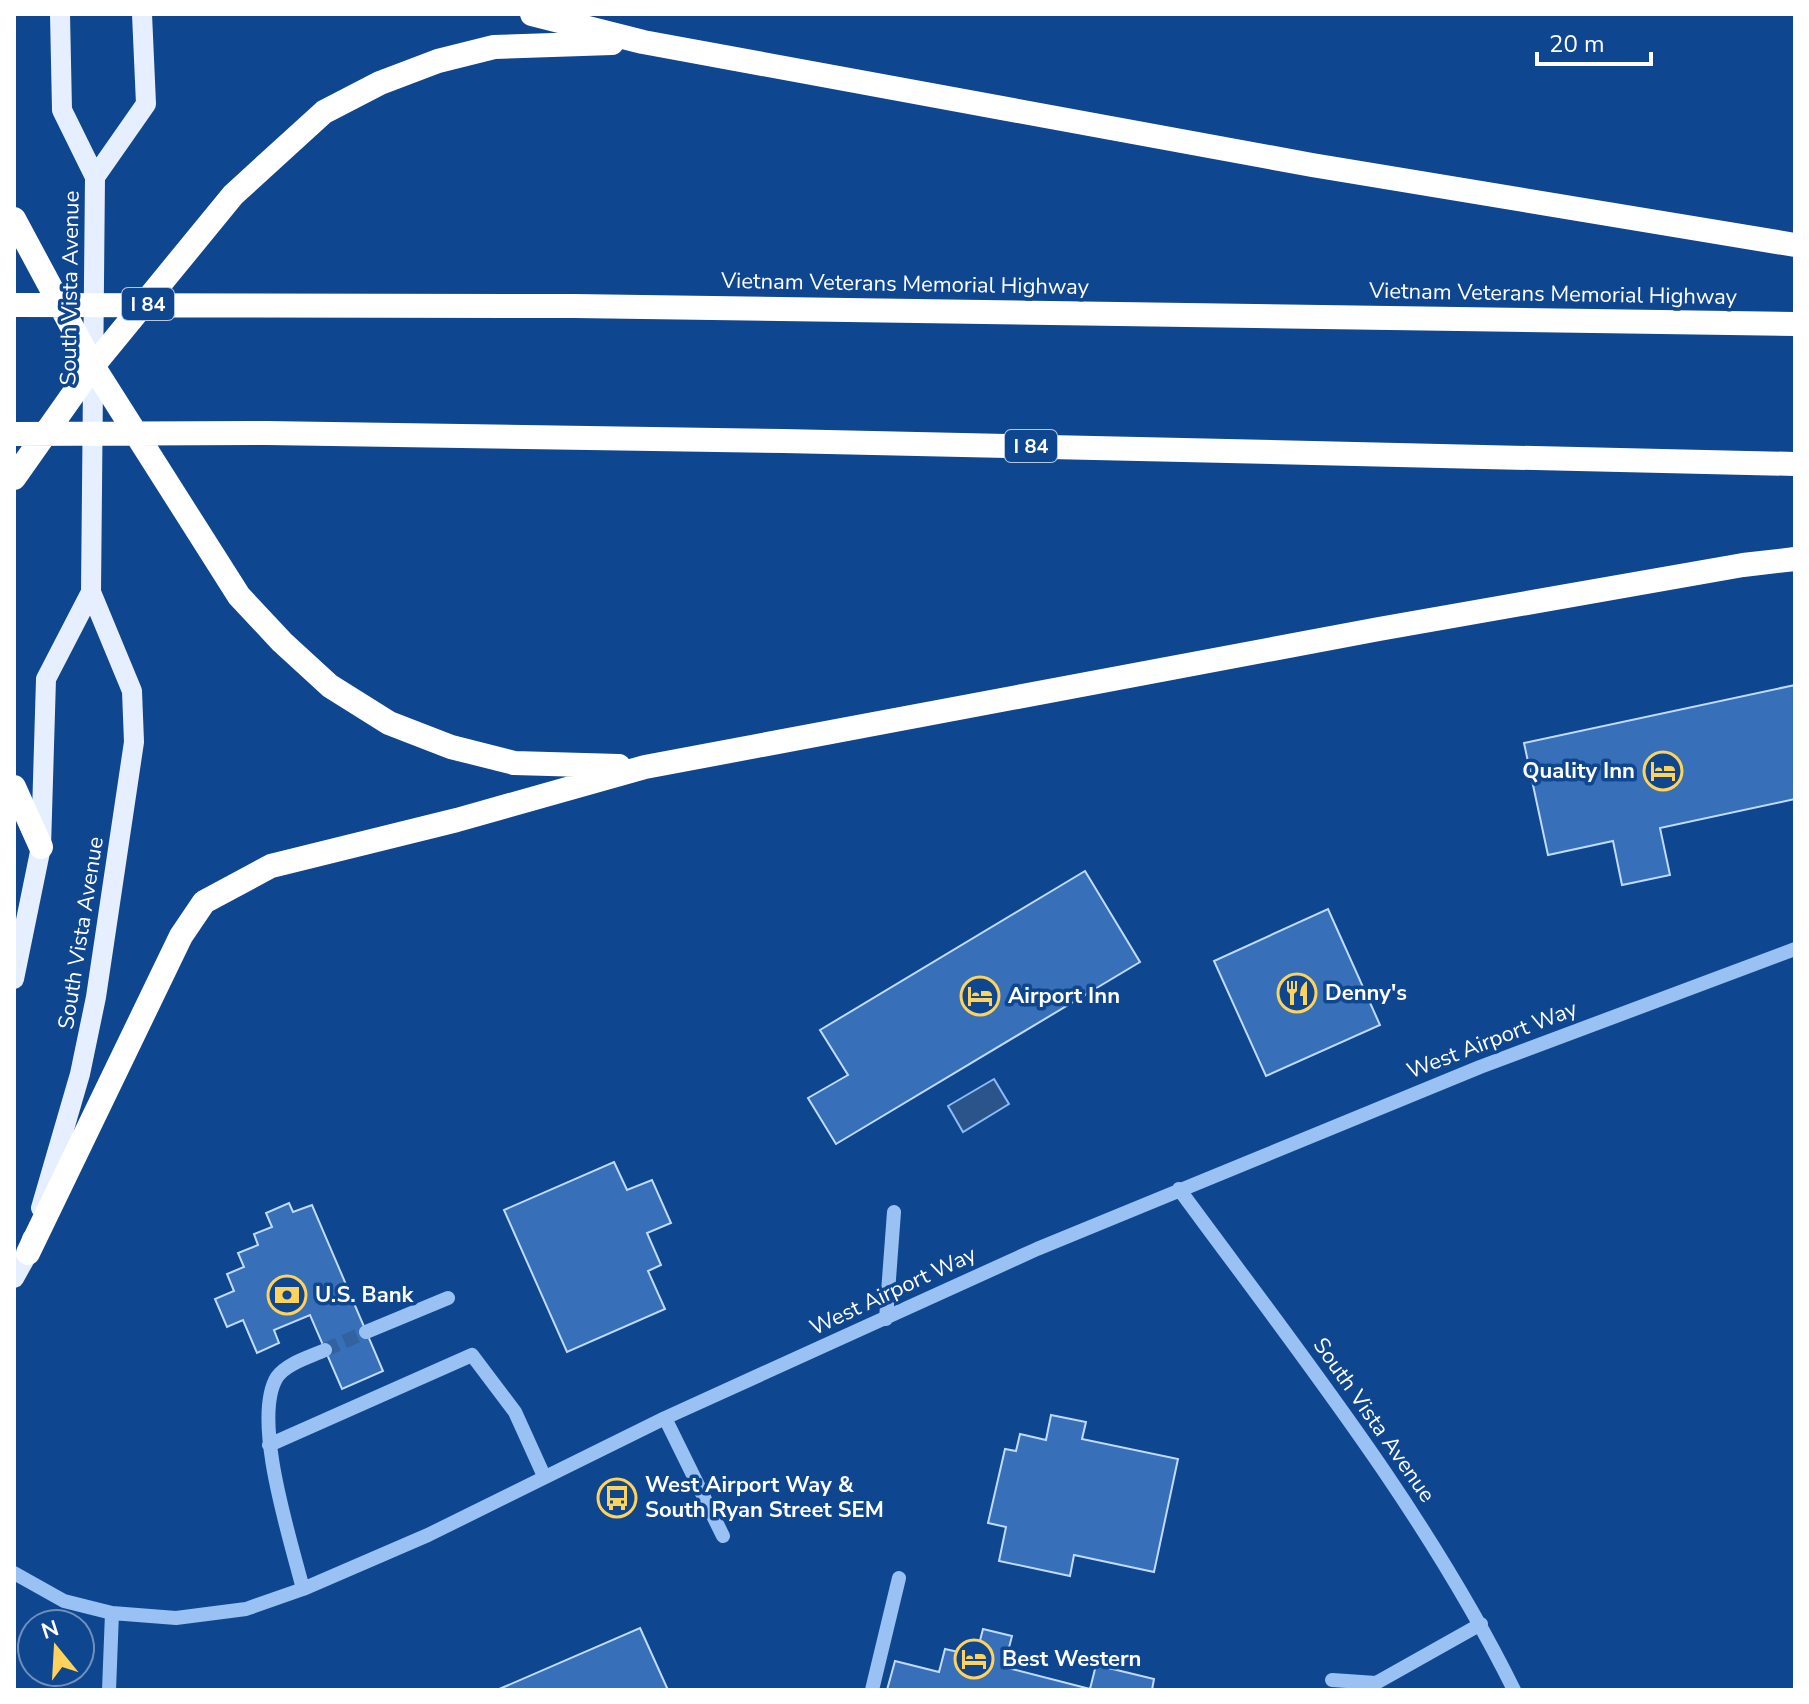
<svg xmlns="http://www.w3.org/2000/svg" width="1809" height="1704" viewBox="0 0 1809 1704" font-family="'Nunito Sans',sans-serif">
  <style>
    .water { fill: #2b548a; stroke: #8abbf7; stroke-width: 2 }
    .building { fill: #3770b9; stroke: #c0dbfe; stroke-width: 2 }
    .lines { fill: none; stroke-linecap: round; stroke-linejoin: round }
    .minor-tunnel { stroke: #3362a1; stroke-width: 14; stroke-dasharray: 14 7; stroke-linecap: butt }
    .minor { stroke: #99c1f3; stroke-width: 14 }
    .major { stroke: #e5efff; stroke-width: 20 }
    .highway { stroke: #fff; stroke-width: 24 }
    .labels { text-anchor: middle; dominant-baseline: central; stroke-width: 7; stroke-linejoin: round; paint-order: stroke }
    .shield { fill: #0f4690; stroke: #b7c8de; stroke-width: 2 }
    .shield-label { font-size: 20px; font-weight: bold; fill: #fff }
    .street-label { font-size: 22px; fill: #fff; stroke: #0f4690 }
    .poi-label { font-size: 22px; font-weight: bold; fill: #fff; stroke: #0f4690; text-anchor: start }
  </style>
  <rect width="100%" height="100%" fill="#0f4690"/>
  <path class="water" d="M994 1079 1009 1104 963 1132 948 1106Z"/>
  <path class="building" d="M1795 685V799L1660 828 1670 875 1622 885 1613 841 1548 855 1524 743Z
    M1085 871 1140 962 836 1144 808 1098 848 1075 820 1030Z
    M1328 909 1380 1025 1266 1076 1214 961Z
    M614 1162 627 1190 652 1180 671 1223 647 1233 661 1265 648 1271 665 1309 567 1352 504 1210Z
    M289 1203 293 1212 312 1205 383 1371 342 1389 310 1315 274 1330 279 1343 257 1353 243 1320 227 1327 215 1299 234 1291 227 1274 244 1267 238 1253 258 1245 254 1234 272 1227 266 1213Z
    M1051 1415 1086 1422 1082 1439 1178 1459 1154 1572 1074 1555 1070 1576 999 1561 1006 1527 988 1523 1005 1449 1016 1451 1020 1434 1046 1440Z
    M640 1628 668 1690H497Z
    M983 1629 1012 1636 1004 1667 1090 1689 1096 1665 1154 1679 1152 1690H887L895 1661 939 1672 945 1649 976 1656Z"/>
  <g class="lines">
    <path class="minor-tunnel" d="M325 1350 366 1332"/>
    <path class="minor" d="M1179 1189C1297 1350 1425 1510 1514 1690
      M886 1319 894 1212
      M366 1332 448 1298
      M665 1418 723 1536
      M269 1445 472 1355 515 1412 544 1476
      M14 1573 64 1601 112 1613 176 1618 246 1609 303 1589 428 1535 665 1418 1037 1249 1480 1067 1795 949
      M303 1589C291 1541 251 1419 277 1377 287 1363 310 1357 325 1350
      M1332 1680 1376 1683 1481 1624
      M109 1690 112 1613
      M872 1690 899 1578"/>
    <path class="major" d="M95 177 146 104 142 14
      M14 979 41 847 46 679 91 592
      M41 1208 80 1074 96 997 134 742 132 691 91 592 95 177 62 110 60 14
      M14 1278 28 1253 32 1239"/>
    <path class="highway" d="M532 14 643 42 1312 165 1795 245
      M14 219 93 366 239 596 282 642 330 686 389 723 451 747 514 763 619 766
      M14 305 574 306 1795 324
      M14 434 266 433 783 441 1795 464
      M14 478 93 366 233 195 324 112 380 83 438 61 494 47 612 43
      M14 787 41 847
      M28 1253 181 936 204 902 271 866 457 820 645 767 1379 629 1743 565 1795 559"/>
  </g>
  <defs>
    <symbol id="hotel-ring" viewBox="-11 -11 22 22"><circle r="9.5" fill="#0f4690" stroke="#ffd25b" stroke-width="1.5"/><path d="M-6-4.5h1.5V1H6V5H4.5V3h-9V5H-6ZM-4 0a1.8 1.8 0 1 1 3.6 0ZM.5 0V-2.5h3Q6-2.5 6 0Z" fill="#ffd25b"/></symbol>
    <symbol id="restaurant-ring" viewBox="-11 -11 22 22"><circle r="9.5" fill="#0f4690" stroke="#ffd25b" stroke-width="1.5"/><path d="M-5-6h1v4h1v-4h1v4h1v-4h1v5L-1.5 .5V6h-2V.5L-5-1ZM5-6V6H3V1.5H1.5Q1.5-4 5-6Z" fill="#ffd25b"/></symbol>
    <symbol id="bank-ring" viewBox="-11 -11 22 22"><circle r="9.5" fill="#0f4690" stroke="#ffd25b" stroke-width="1.5"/><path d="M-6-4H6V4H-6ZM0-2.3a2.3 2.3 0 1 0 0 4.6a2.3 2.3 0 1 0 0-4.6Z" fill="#ffd25b"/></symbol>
    <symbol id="bus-ring" viewBox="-11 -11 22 22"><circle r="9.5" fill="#0f4690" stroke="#ffd25b" stroke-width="1.5"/><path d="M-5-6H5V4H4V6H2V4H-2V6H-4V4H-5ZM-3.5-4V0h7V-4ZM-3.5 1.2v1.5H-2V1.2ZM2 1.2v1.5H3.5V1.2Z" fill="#ffd25b"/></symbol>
  </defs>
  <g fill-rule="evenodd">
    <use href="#hotel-ring" x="1641" y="749" width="44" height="44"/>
    <use href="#restaurant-ring" x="1275" y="971" width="44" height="44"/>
    <use href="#hotel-ring" x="958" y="974" width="44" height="44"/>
    <use href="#bank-ring" x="265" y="1273" width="44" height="44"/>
    <use href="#bus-ring" x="595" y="1476" width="44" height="44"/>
    <use href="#hotel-ring" x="952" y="1637" width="44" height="44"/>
  </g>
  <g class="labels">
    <g class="shield">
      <rect x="122" y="288" width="52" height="32" rx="6"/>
      <rect x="1005" y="430" width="52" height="32" rx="6"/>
    </g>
    <g class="shield-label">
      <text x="148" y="304">I 84</text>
      <text x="1031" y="446">I 84</text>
    </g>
    <g class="street-label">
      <text transform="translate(905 284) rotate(1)">Vietnam Veterans Memorial Highway</text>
      <text transform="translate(70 288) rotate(-89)">South Vista Avenue</text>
      <text transform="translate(1553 294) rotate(1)">Vietnam Veterans Memorial Highway</text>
      <text transform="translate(81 933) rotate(-81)">South Vista Avenue</text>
      <text transform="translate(1492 1040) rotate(-21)">West Airport Way</text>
      <text transform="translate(893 1291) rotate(-25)">West Airport Way</text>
      <text transform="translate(1374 1420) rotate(55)">South Vista Avenue</text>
    </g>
    <g class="poi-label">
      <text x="1635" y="771" text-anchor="end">Quality Inn</text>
      <text x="1325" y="993">Denny's</text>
      <text x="1008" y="996">Airport Inn</text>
      <text x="315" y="1295">U.S. Bank</text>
      <text x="645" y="1485">West Airport Way &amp;<tspan x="645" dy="25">South Ryan Street SEM</tspan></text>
      <text x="1002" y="1659">Best Western</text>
    </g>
  </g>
  <rect width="1809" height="1704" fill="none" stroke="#ffffff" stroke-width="32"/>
  <g transform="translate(56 1648) rotate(342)"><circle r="38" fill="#0f4690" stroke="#6f90bc" stroke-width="2"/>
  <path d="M0-6L14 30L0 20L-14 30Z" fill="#ffd25b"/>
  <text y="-12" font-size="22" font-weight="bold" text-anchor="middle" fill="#ffffff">N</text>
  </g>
  <path d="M1537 52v12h114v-12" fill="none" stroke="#ffffff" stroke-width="4"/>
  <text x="1549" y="52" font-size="24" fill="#ffffff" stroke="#0f4690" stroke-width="6" paint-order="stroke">20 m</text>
</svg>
